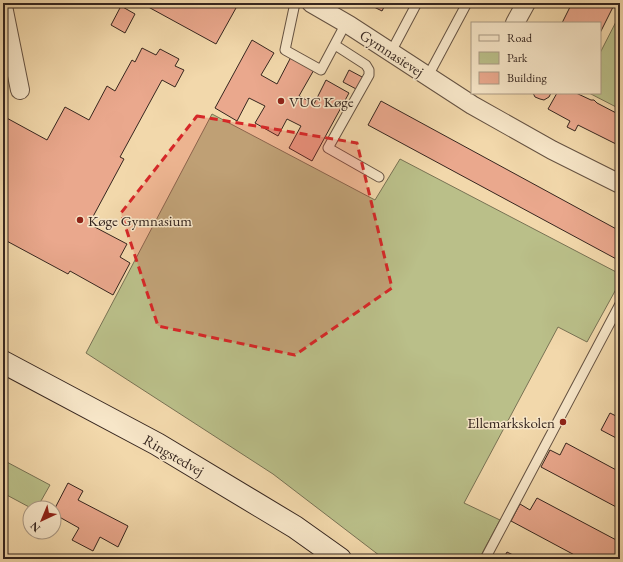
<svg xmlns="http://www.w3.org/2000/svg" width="623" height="562" viewBox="0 0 623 562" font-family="'EB Garamond',serif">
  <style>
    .green { fill: #babf89; stroke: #787254 }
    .building { fill: #eaa88d; stroke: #36261f }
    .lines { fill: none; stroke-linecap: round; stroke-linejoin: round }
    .service-casing { stroke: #655242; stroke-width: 11 }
    .minor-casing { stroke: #655242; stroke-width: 20 }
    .secondary-casing { stroke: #36261f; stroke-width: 24 }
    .service { stroke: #f7e6c8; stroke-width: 9 }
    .minor { stroke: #f7e6c8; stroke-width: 18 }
    .secondary { stroke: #f7e6c8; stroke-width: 22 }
    .marked { fill: #d62828; fill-opacity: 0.2; stroke: #d62828; stroke-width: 3; stroke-dasharray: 8 5; stroke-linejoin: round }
    .poi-dot { fill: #8f2418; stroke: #f7e6c8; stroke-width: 1.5 }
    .labels { text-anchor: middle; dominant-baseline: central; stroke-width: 3; stroke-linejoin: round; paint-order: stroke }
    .street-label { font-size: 15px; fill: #36261f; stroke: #f7e6c8 }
    .poi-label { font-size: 15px; fill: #36261f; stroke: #f7e6c8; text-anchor: start }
  </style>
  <rect width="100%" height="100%" fill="#f2d8ab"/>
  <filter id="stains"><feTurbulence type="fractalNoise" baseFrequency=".005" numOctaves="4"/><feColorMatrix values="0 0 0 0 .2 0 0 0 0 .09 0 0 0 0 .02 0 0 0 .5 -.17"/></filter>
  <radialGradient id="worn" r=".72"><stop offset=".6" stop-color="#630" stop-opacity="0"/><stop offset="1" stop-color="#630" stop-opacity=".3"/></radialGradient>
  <path class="green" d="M620 14V109L589 93H600V53Z
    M212 114 375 200 400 159 620 274V282L587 342 558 327 464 503 500 520 479 559H384L273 474 86 353Z
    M3 460 50 485 37 508H31L3 493Z"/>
  <path class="building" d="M141 3H229L236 8 216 44Z
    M366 3H386L382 11Z
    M572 3H615L600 33V23H562Z
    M121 6 135 14 125 33 111 25Z
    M252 40 274 53 261 75 277 84 292 55 315 68 299 96 314 104 326 80 349 93 312 161 289 148 301 126 287 119 278 136 255 123 265 106 249 98 237 121 215 108Z
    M142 48 156 55 160 49 179 59 175 66 184 70 175 87 162 80 120 157 124 159 89 224 127 244 120 257 130 263 113 295 70 271 68 274 3 239V116L47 140 65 107 89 120 107 86 115 91 132 60 135 62Z
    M349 70 364 78 358 90 343 82Z
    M533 93H551L549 97 544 100 540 99 535 97Z
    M557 93H576L591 100H594L597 103 620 115V146L578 125 575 131 567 127 570 121 548 109Z
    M381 101 620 231V261L368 125Z
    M610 413 620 418V440L601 430Z
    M566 443 620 472V509L541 467 550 450 560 455Z
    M68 483 83 491 78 500 128 526 118 547 100 537 93 551 72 540 79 528 54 514V510Z
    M537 498 620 542V559H582L511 521 520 504 530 510Z
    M507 552 521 559H503Z"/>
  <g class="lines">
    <defs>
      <path id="service" d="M295 3 285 50 321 70 346 23
        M335 45 366 65 369 70V75L328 148 379 177
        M391 52 417 3
        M428 76 467 3
        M485 559 620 304"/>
      <path id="minor" d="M311 3 349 25 472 105 552 150 620 184
        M3 6 20 90
        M515 23 526 3"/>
      <path id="secondary" d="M3 362 157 444 295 527 340 559"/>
    </defs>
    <use href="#service" class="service-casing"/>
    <use href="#minor" class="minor-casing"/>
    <use href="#secondary" class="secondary-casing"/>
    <use href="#service" class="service"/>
    <use href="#minor" class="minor"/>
    <use href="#secondary" class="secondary"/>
  </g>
  <path class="marked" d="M197 116 357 143 392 288 295 355 158 326 121 213Z"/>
  <g class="poi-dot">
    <circle cx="281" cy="101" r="4"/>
    <circle cx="80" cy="220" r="4"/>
    <circle cx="563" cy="422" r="4"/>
  </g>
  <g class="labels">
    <g class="street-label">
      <text transform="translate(392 53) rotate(33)">Gymnasievej</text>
      <text transform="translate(174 455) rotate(30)">Ringstedvej</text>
    </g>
    <g class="poi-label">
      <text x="289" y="101">VUC Køge</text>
      <text x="88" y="220">Køge Gymnasium</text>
      <text x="555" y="422" text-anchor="end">Ellemarkskolen</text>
    </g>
  </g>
  <rect width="623" height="562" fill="none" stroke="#f2d8ab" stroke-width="16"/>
  <rect x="4" y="4" width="615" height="554" fill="none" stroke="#36261f" stroke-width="2"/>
  <rect x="8" y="8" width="607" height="546" fill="none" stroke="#36261f"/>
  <rect x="471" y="22" width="130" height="72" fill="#f7e6c8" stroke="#aa9984"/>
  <rect x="479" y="35" width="20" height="6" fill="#f7e6c8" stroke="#aa9984"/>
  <text x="507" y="42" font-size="12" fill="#36261f">Road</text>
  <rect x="479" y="52" width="20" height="12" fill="#babf89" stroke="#aa9984"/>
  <text x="507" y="62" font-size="12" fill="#36261f">Park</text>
  <rect x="479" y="72" width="20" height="12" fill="#eaa88d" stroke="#aa9984"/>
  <text x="507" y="82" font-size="12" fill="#36261f">Building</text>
  <g transform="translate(42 520) rotate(224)"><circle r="19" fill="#f7e6c8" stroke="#aa9984"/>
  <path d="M0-3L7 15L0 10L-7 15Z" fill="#8f2418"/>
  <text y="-6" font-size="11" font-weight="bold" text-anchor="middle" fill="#36261f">N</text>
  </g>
  <rect width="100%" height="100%" filter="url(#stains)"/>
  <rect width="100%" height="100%" fill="url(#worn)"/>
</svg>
